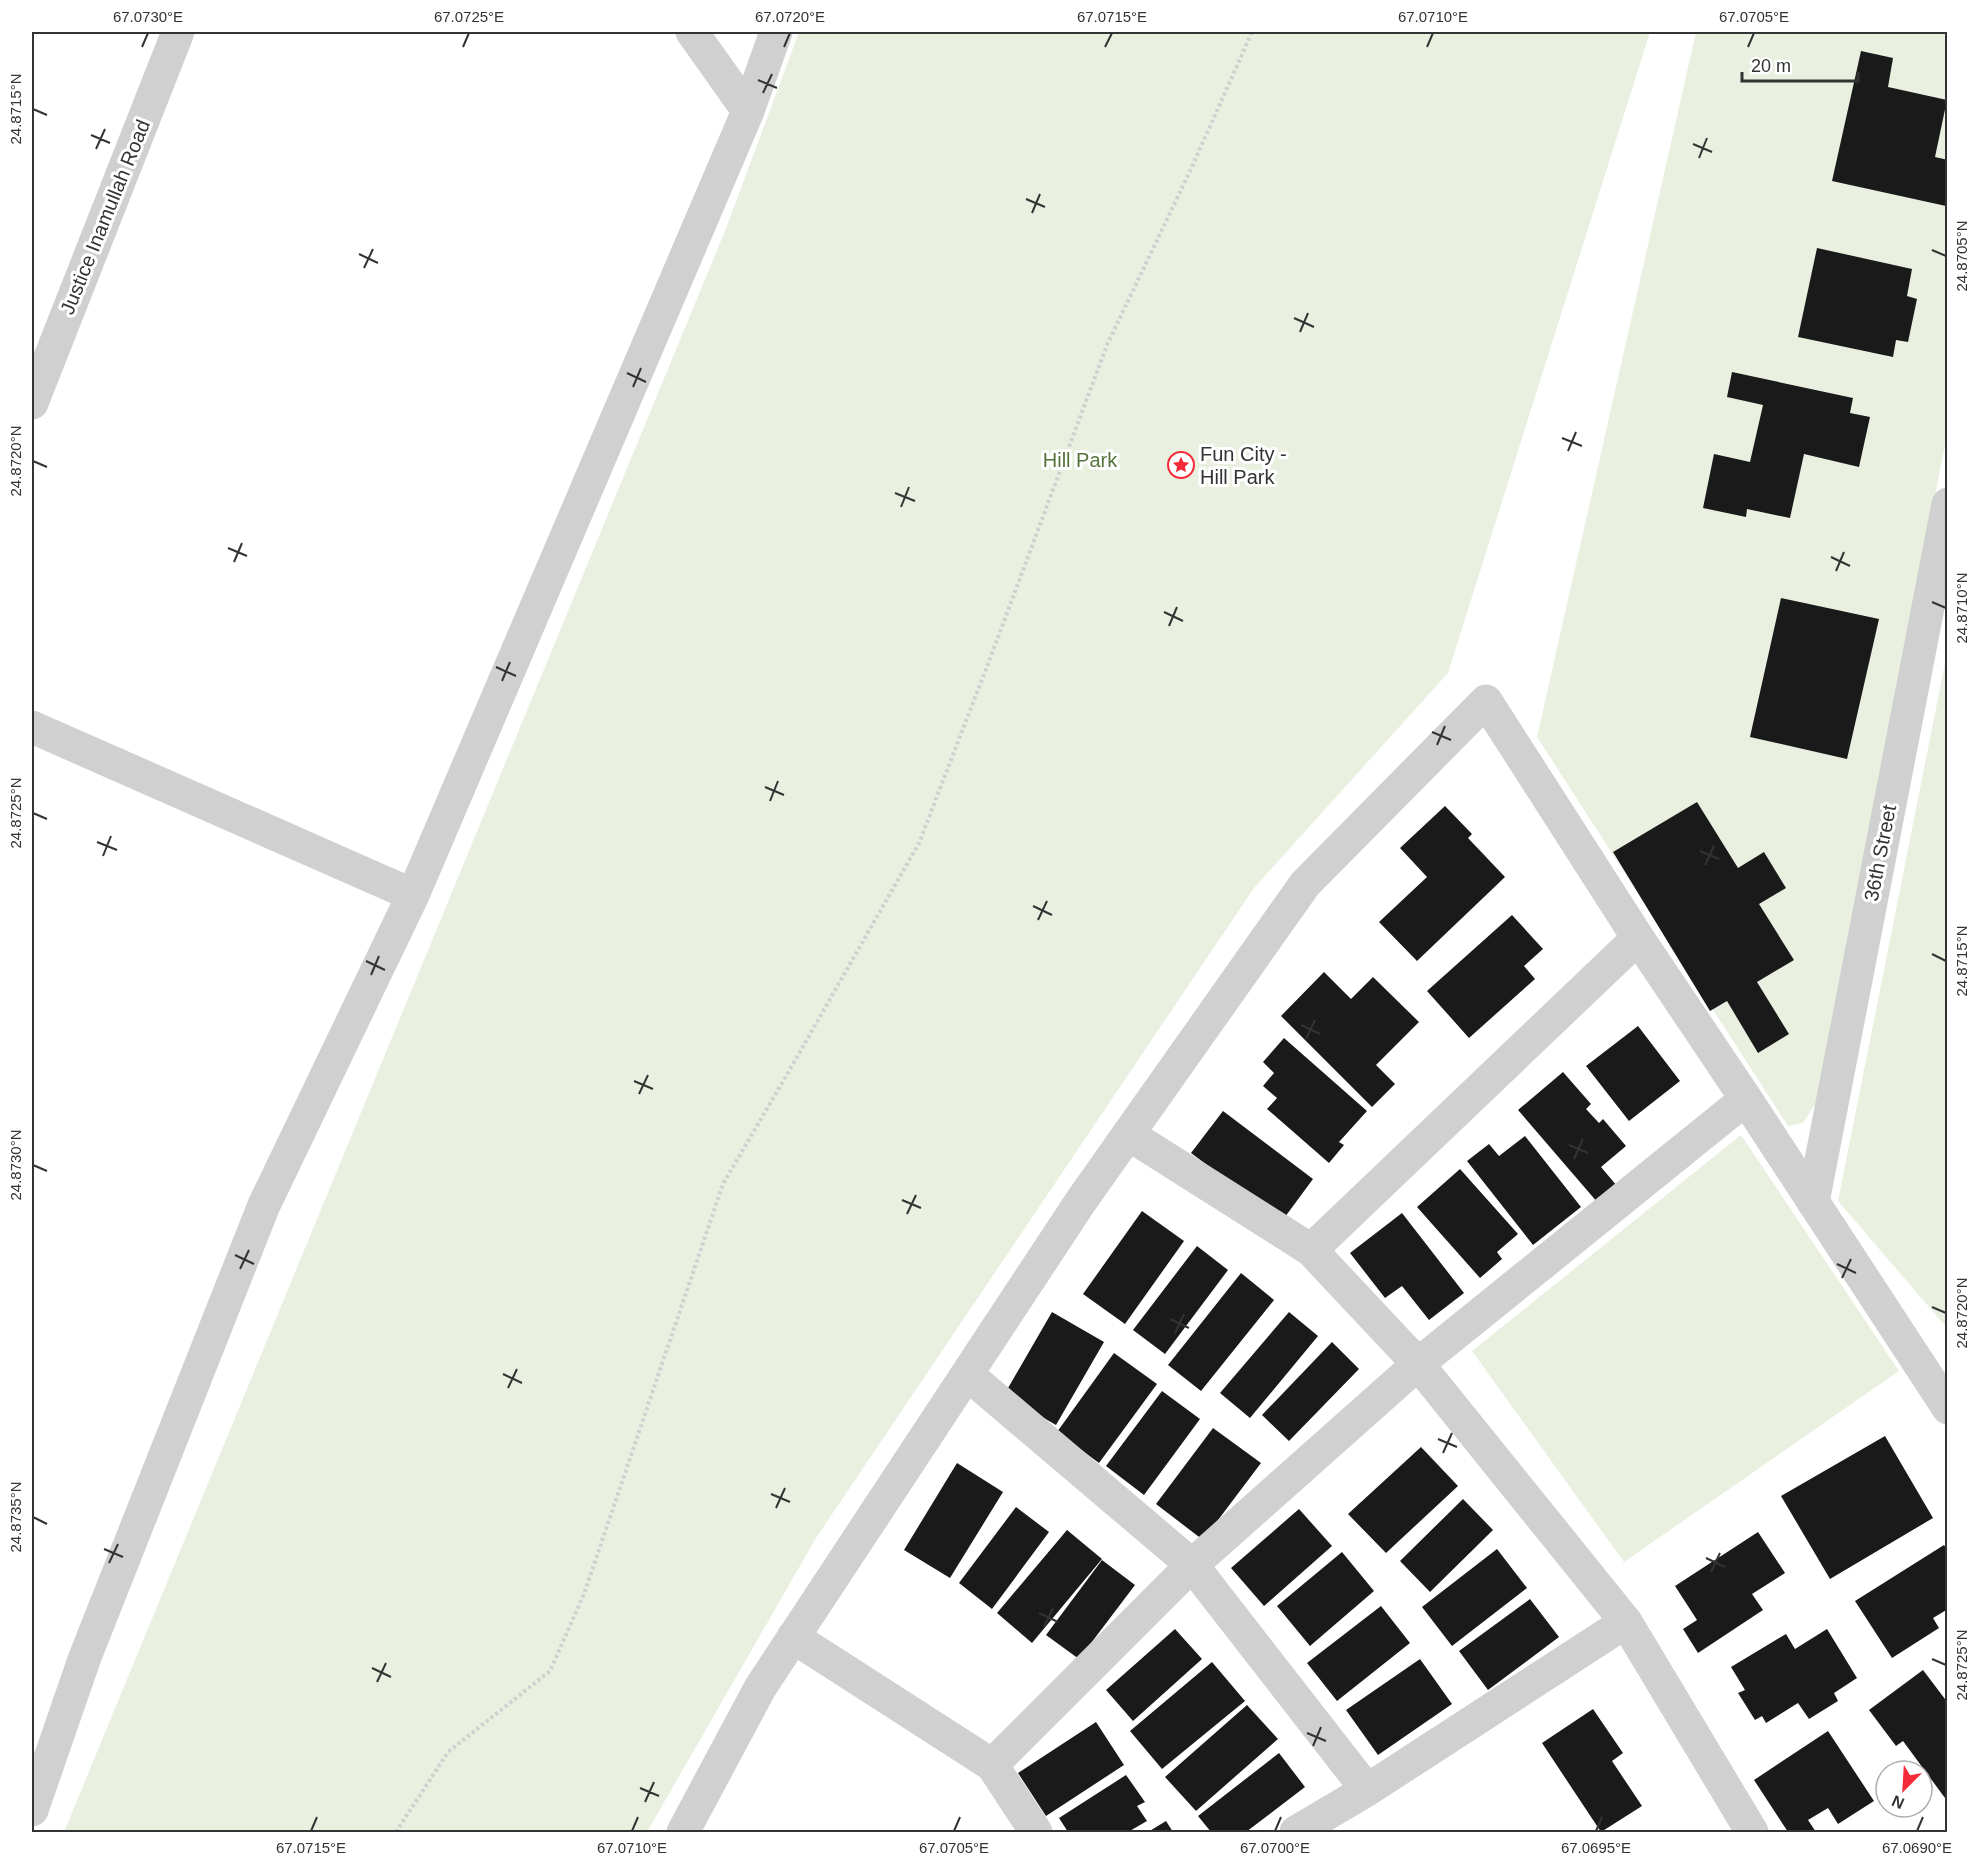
<svg xmlns="http://www.w3.org/2000/svg" width="1979" height="1864" viewBox="0 0 1979 1864" font-family="Arial,sans-serif">
  <style>
    .green { fill: #e9f0e0 }
    .building { fill: #1a1a1a }
    .lines { fill: none; stroke-linecap: round; stroke-linejoin: round }
    .path { stroke: #d0d0d0; stroke-width: 4; stroke-dasharray: 3 3; stroke-linecap: butt }
    .minor { stroke: #d0d0d0; stroke-width: 33 }
    .ticks { fill: none; stroke: #333; stroke-width: 2 }
    .labels { text-anchor: middle; dominant-baseline: central; stroke-width: 6; stroke-linejoin: round; paint-order: stroke }
    .street-label { font-size: 20px; fill: #333; stroke: #fff }
    .poi-label { font-size: 20px; fill: #333; stroke: #fff; text-anchor: start }
    .park-label { font-size: 20px; fill: #55733b; stroke: #fff }
    .neatline { fill: none; stroke: #333; stroke-width: 2 }
    .ticks-label { font-size: 15px; text-anchor: middle; fill: #333 }
  </style>
  <rect width="100%" height="100%" fill="#fff"/>
  <path class="green" d="M799 32H1650L1448 673 1254 888 816 1538 647 1832H64L727 226Z
    M1696 32H1947V435L1816 1103 1803 1123 1788 1126 1537 737Z
    M1947 653 1948 1328H1947L1838 1201Z
    M1741 1135 1899 1371 1624 1562 1472 1351Z"/>
  <path class="building" d="M1861 51 1893 58 1888 87 1947 100 1935 157 1948 160 1946 206 1832 181Z
    M1817 248 1912 269 1907 296 1917 299 1908 342 1896 340 1893 357 1798 337Z
    M1732 372 1853 398 1850 413 1870 417 1859 467 1804 454 1790 518 1747 509 1746 517 1703 508 1714 454 1750 462 1763 405 1727 397Z
    M1781 598 1879 619 1847 759 1750 737Z
    M1697 802 1738 868 1764 852 1786 888 1759 904 1794 960 1757 982 1789 1034 1758 1053 1727 1001 1710 1011 1613 852Z
    M1445 806 1472 834 1468 838 1505 877 1417 961 1379 922 1427 877 1400 848Z
    M1512 915 1543 949 1524 966 1535 979 1469 1038 1427 991Z
    M1324 972 1351 999 1373 977 1419 1022 1376 1065 1395 1084 1372 1107 1281 1016Z
    M1638 1026 1680 1081 1629 1121 1586 1066Z
    M1284 1038 1367 1111 1339 1142 1344 1145 1329 1163 1267 1109 1277 1098 1263 1086 1274 1073 1263 1062Z
    M1563 1072 1591 1104 1586 1109 1599 1123 1603 1119 1626 1146 1601 1167 1617 1186 1598 1203 1518 1110Z
    M1223 1111 1313 1179 1282 1221 1191 1153Z
    M1525 1136 1581 1207 1533 1245 1467 1161 1489 1144 1499 1156Z
    M1460 1169 1518 1234 1497 1252 1502 1259 1480 1278 1417 1207Z
    M1142 1211 1184 1241 1125 1324 1083 1294Z
    M1402 1213 1464 1293 1429 1320 1402 1286 1385 1298 1350 1253Z
    M1197 1246 1228 1270 1165 1354 1133 1330Z
    M1241 1273 1274 1300 1201 1391 1168 1365Z
    M1052 1312 1104 1342 1056 1425 1004 1395Z
    M1289 1312 1318 1336 1250 1418 1220 1393Z
    M1332 1342 1359 1369 1289 1441 1262 1415Z
    M1114 1353 1157 1384 1099 1463 1057 1432Z
    M1162 1391 1200 1419 1144 1495 1106 1466Z
    M1213 1428 1261 1463 1203 1540 1156 1504Z
    M1885 1436 1933 1518 1830 1579 1781 1496Z
    M1421 1447 1458 1486 1386 1553 1348 1514Z
    M957 1463 1003 1492 950 1578 904 1550Z
    M1463 1499 1493 1530 1430 1592 1400 1561Z
    M1016 1507 1049 1532 992 1609 959 1583Z
    M1299 1509 1332 1546 1264 1606 1231 1568Z
    M1067 1530 1102 1559 1032 1643 997 1613Z
    M1758 1532 1785 1573 1752 1594 1763 1610 1698 1653 1683 1629 1697 1620 1675 1586Z
    M1944 1545 1948 1551V1609L1933 1618 1939 1628 1892 1658 1855 1601Z
    M1497 1549 1527 1588 1452 1646 1422 1607Z
    M1342 1552 1374 1591 1310 1646 1277 1606Z
    M1102 1560 1135 1585 1079 1659 1046 1635Z
    M1530 1599 1559 1637 1488 1690 1459 1651Z
    M1381 1606 1410 1643 1337 1701 1307 1663Z
    M1175 1629 1202 1659 1133 1721 1106 1690Z
    M1827 1629 1857 1678 1834 1693 1838 1701 1809 1719 1798 1703 1766 1723 1762 1716 1755 1720 1738 1693 1745 1690 1731 1667 1786 1634 1795 1649Z
    M1420 1659 1452 1704 1378 1755 1346 1710Z
    M1212 1662 1245 1701 1162 1769 1130 1731Z
    M1923 1670 1948 1703V1797L1945 1798 1903 1741 1896 1746 1869 1710Z
    M1247 1705 1278 1739 1196 1811 1165 1777Z
    M1593 1709 1623 1753 1612 1761 1642 1806 1601 1832 1542 1743Z
    M1096 1722 1124 1765 1046 1816 1018 1773Z
    M1828 1731 1874 1801 1838 1824 1828 1808 1808 1820 1816 1832H1788L1754 1780Z
    M1279 1753 1305 1787 1246 1832H1211L1198 1816Z
    M1126 1775 1145 1802 1137 1806 1147 1821 1128 1832H1068L1059 1818Z
    M1166 1821 1173 1832H1148Z"/>
  <g class="lines">
    <path class="path" d="M396 1832 448 1752 550 1671 584 1594 723 1184 789 1071 919 843 991 656 1107 345 1191 169 1252 32"/>
    <path class="minor" d="M692 32 748 111
      M32 403 178 32
      M32 727 413 895
      M1128 1134 1311 1250 1418 1364 1626 1622 1752 1832
      M1813 1202 1948 504
      M1311 1250 1638 938
      M967 1374 1192 1565 1367 1790
      M793 1637 992 1765 1036 1832
      M992 1765 1192 1565 1418 1364 1746 1099
      M32 1810 85 1657 264 1205 413 895 748 111 776 32
      M683 1832 760 1688 1081 1201 1305 884 1486 701 1638 938 1746 1099 1948 1408
      M1296 1832 1367 1790 1626 1622"/>
  </g>
  <path class="ticks" d="M142 47 148 33M463 47 469 33M784 47 790 33M1105 47 1112 33M1427 47 1433 33M1748 47 1754 33M758 80 777 88M763 93 772 74M33 109 47 115M91 135 110 143M1693 144 1712 152M96 149 105 129M1699 158 1707 138M1026 199 1045 207M1032 213 1040 194M1932 250 1946 256M359 254 378 263M364 268 373 249M1294 318 1314 327M1300 332 1308 313M627 373 646 382M633 387 641 368M1562 438 1582 446M1568 451 1576 432M33 461 47 467M895 493 915 501M901 507 909 487M228 548 247 556M1831 557 1850 566M234 562 242 543M1836 571 1844 552M1932 602 1946 608M1164 612 1183 621M1169 626 1177 607M496 667 516 676M502 681 510 662M1432 732 1451 740M1437 745 1445 726M765 787 784 795M770 801 778 781M33 813 47 819M97 842 117 850M1700 851 1719 859M103 856 111 836M1705 865 1714 846M1033 906 1052 915M1038 920 1047 901M1932 954 1946 961M366 961 385 970M371 975 379 956M1301 1025 1320 1034M1306 1039 1315 1020M634 1081 653 1089M639 1094 648 1075M1569 1145 1588 1153M1574 1159 1583 1139M33 1165 47 1171M902 1200 921 1208M907 1214 916 1195M235 1255 254 1264M1837 1264 1856 1273M240 1269 249 1250M1842 1278 1851 1259M1932 1307 1946 1313M1170 1319 1189 1328M1175 1333 1184 1314M503 1374 522 1383M508 1388 517 1369M1438 1439 1457 1447M1443 1453 1452 1433M771 1494 790 1502M776 1508 785 1488M33 1517 47 1524M104 1549 123 1557M1706 1558 1725 1567M109 1563 118 1544M1711 1572 1720 1553M1039 1613 1058 1622M1044 1627 1053 1608M1932 1659 1946 1665M372 1668 391 1677M377 1682 386 1663M1307 1733 1326 1741M1313 1746 1321 1727M640 1788 659 1796M645 1802 654 1782M311 1831 317 1817M632 1831 638 1817M954 1831 960 1817M1275 1831 1281 1817M1596 1831 1602 1817M1917 1831 1923 1817"/>
  <defs>
    <symbol id="sight-ring" viewBox="-11 -11 22 22"><circle r="9.5" fill="#fff" stroke="#f42a38" stroke-width="1.5"/><path d="M0-6L1.8-2.2L6-1.7L2.9 1.2L3.7 5.4L0 3.3L-3.7 5.4L-2.9 1.2L-6-1.7L-1.8-2.2Z" fill="#f42a38"/></symbol>
  </defs>
  <g fill-rule="evenodd">
    <use href="#sight-ring" x="1166" y="450" width="30" height="30"/>
  </g>
  <g class="labels">
    <g class="street-label">
      <text transform="translate(105 217) rotate(-68)">Justice Inamullah Road</text>
      <text transform="translate(1880 853) rotate(-79)">36th Street</text>
    </g>
    <g class="poi-label">
      <text x="1200" y="454">Fun City -<tspan x="1200" dy="23">Hill Park</tspan></text>
    </g>
    <g class="park-label">
      <text x="1080" y="460">Hill Park</text>
    </g>
  </g>
  <rect width="1979" height="1864" fill="none" stroke="#ffffff" stroke-width="66"/>
  <g transform="translate(1904 1789) rotate(204)"><circle r="28" fill="#ffffff" stroke="#adadad" stroke-width="1.5"/>
  <path d="M0-4.5L10 22L0 15L-10 22Z" fill="#f42a38"/>
  <text y="-9" font-size="16" font-weight="bold" text-anchor="middle" fill="#333333">N</text>
  </g>
  <path d="M1742 72v9h116v-9" fill="none" stroke="#333333" stroke-width="3"/>
  <text x="1751" y="72" font-size="18" fill="#333333" stroke="#ffffff" stroke-width="4.5" paint-order="stroke">20 m</text>
  <rect x="33" y="33" width="1913" height="1798" class="neatline"/>
  <g class="ticks-label">
    <text x="148" y="22">67.0730°E</text>
    <text x="469" y="22">67.0725°E</text>
    <text x="790" y="22">67.0720°E</text>
    <text x="1112" y="22">67.0715°E</text>
    <text x="1433" y="22">67.0710°E</text>
    <text x="1754" y="22">67.0705°E</text>
    <text transform="translate(16 109) rotate(-90)" y="5">24.8715°N</text>
    <text transform="translate(1962 256) rotate(-90)" y="5">24.8705°N</text>
    <text transform="translate(16 461) rotate(-90)" y="5">24.8720°N</text>
    <text transform="translate(1962 608) rotate(-90)" y="5">24.8710°N</text>
    <text transform="translate(16 813) rotate(-90)" y="5">24.8725°N</text>
    <text transform="translate(1962 961) rotate(-90)" y="5">24.8715°N</text>
    <text transform="translate(16 1165) rotate(-90)" y="5">24.8730°N</text>
    <text transform="translate(1962 1313) rotate(-90)" y="5">24.8720°N</text>
    <text transform="translate(16 1517) rotate(-90)" y="5">24.8735°N</text>
    <text transform="translate(1962 1665) rotate(-90)" y="5">24.8725°N</text>
    <text x="311" y="1853">67.0715°E</text>
    <text x="632" y="1853">67.0710°E</text>
    <text x="954" y="1853">67.0705°E</text>
    <text x="1275" y="1853">67.0700°E</text>
    <text x="1596" y="1853">67.0695°E</text>
    <text x="1917" y="1853">67.0690°E</text>
  </g>
</svg>
